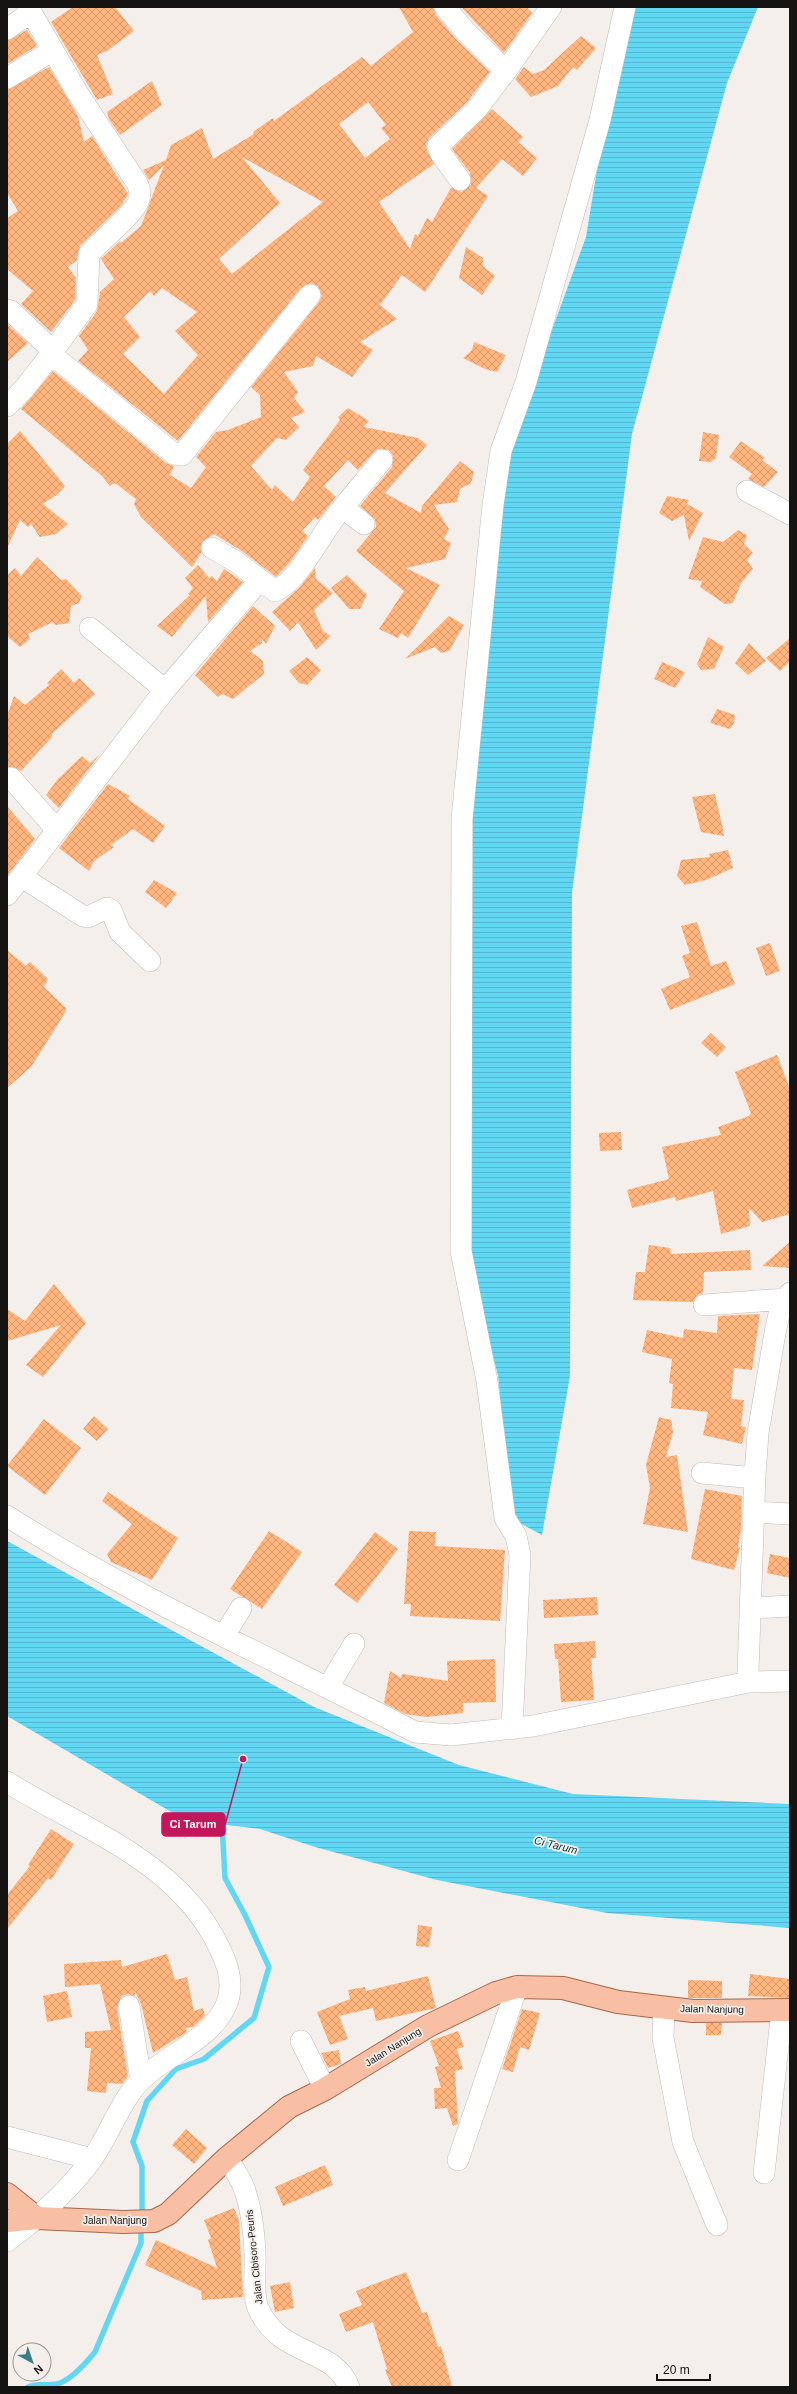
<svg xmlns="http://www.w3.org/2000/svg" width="797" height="2394" viewBox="0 0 797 2394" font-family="Arial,sans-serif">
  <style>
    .water { fill: url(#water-rules) }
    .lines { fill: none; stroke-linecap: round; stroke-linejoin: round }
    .stream { stroke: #61d7f3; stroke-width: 5.5 }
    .building { fill: url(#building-cross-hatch); fill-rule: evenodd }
    .minor-casing { stroke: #c1bcb8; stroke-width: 22 }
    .major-casing { stroke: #a6674b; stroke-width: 24 }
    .minor { stroke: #fff; stroke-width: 21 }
    .major { stroke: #f8bfa5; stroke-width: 22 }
    .labels { text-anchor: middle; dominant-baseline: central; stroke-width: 3.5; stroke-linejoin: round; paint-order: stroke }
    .street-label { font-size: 10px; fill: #151412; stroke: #f4efeb }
    .water-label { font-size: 11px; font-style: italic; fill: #013b46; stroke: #f4efeb }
    .leader { fill: none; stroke: #c2185b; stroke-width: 1.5 }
    .callout-dot { fill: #c2185b; stroke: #f4efeb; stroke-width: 1.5 }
    .callout { fill: #c2185b; stroke: #c2185b; stroke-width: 1.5 }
    .callout-label { font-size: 11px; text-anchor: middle; font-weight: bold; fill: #fff }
  </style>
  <defs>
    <pattern id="water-rules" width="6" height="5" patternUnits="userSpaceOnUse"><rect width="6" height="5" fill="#61d7f3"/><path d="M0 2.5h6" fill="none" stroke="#53b8cf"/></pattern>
    <pattern id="building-cross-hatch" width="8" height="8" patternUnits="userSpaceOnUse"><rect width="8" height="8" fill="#ffb57d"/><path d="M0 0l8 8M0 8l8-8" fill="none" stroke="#da9b6b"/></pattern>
  </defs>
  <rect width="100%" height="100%" fill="#f4efeb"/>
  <path class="water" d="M632 7H758L727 83 632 434 572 893 570 1376 542 1535 512 1519 498 1375 476 1293 468 1219 471 769 487 674 498 523 511 442 586 237 613 72Z
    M7 1541 314 1707 459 1765 573 1794 790 1804V1928L607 1913 437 1880 315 1847 260 1829 185 1820 7 1716Z"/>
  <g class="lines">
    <path class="stream" d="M142 2217V2166L133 2142 147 2101 176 2069 204 2059 254 2018 269 1967 245 1915 225 1878 222 1824 224 1817
      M28 2387C41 2382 51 2387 60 2383 73 2378 86 2363 95 2352L141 2243V2225"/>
  </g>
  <path class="building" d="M73 7H115L134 31 107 51 97 55 113 94 97 100 51 22Z
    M399 7H433L436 15 456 39 490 72 467 102 429 138 426 144 427 150 434 164 379 202 410 249 415 234 418 236 427 218 432 222 451 188 462 192 471 185 470 173 452 149 492 109 523 137 518 142 537 158 523 176 502 159 476 188 488 196 425 292 402 275 380 305 397 319 360 342 373 350 352 377 316 356 313 366 284 372 298 392 294 398 305 412 291 418 299 427 286 440 277 438 251 466 272 490 275 485 293 502 310 477 303 470 340 420 338 417 348 408 369 421 364 427 418 438 427 445 385 493 421 513 422 506 460 461 474 472 471 483 460 489 457 502 434 505 449 529 444 539 451 543 445 559 406 568 440 585 408 638 401 633 398 638 379 629 404 591 356 551 376 527 375 519 360 506 392 467 393 456 389 450 377 449 358 470 348 460 324 486 336 497 318 520 315 517 302 531 308 536 290 562 276 577 242 551 214 534 202 542 201 553 192 567 141 517 134 504 136 499 115 483 110 486 102 476 21 409 53 371 166 463 174 466 170 475 191 488 206 467 196 457 216 432 228 430 261 417 260 395 251 387 319 302 322 296 318 286 311 283 301 288 178 441 78 361 88 350 79 336 97 311 100 292 114 279 101 259 120 241 121 243 141 226 164 165 149 180 143 170 166 160 171 145 202 128 213 159 254 134 253 132 273 118 274 121 362 57 371 66 413 32ZM368 102 386 125 381 128 390 139 365 158 339 124ZM242 157 323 202 232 274 219 259 280 203ZM162 288 197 312 175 331 198 355 164 394 123 354 140 337 124 317 150 291 154 296Z
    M461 7H527L532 13 504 53Z
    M27 30 37 46 7 64V41Z
    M581 36 596 48 577 70 573 67 558 86 531 97 515 79 524 67 533 74 544 70Z
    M49 67 78 116 84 142 92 136 128 194 121 206 80 246 77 260 68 267 76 278 75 300 51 332 21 304 33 291 7 269V218L18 211 7 193V90Z
    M152 81 162 105 120 135 109 119 107 112Z
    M466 247 483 258V266L495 276 482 295 459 278Z
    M7 324 28 343 7 362Z
    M474 342 506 355 497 372 485 369 463 358 472 350Z
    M20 431 65 486 58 494 43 504 68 524 56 534 40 537 31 524 28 527 20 520 7 548V444Z
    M703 432 719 435 716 458 711 462 699 461Z
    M741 441 765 458 762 460 778 472 764 487 748 479 752 474 729 457Z
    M667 496 689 500 687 504 703 513 689 541 684 515 672 521 659 513Z
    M738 530 747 535 744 544 753 553 747 560 753 569 741 583 733 603 725 604 700 587 702 581 688 579 703 537 723 542Z
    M37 557 61 580 66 579 82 596 79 603 71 606 69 623 56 625 53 622 28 634 30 639 20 647 7 636V575L15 568 21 576Z
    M198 565 209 578 212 576 217 581 224 569 243 582 208 622 206 596 172 637 157 626 190 595 188 594 193 588 185 578Z
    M315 568 316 579 333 593 314 610 323 631 331 636 316 650 298 622 290 631 272 612 300 587Z
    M347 575 367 595 360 609H349L331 588Z
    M253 606 275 626 266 644 262 639V643L250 651 263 661 264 674 233 699 222 694 218 697 195 675Z
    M449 616 464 625 449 651 441 653 435 647 405 659Z
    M708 637 724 647 714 669 701 670 697 664Z
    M790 638V661L780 671 766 658Z
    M749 643 766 661 748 675 735 663Z
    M307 657 321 670 307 685 299 683 289 671Z
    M662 662 685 672 675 688 654 679Z
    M61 669 74 683 79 678 95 694 52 734V737L21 771 14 767H7V716L14 696 25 705 49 685 47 683Z
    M717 709 735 715 734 723 730 729 710 723Z
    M100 754 59 808 46 795 58 779 82 756 90 763Z
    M108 784 130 796 128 799 165 826 153 843 133 829 111 845 114 847 94 861 89 871 59 848Z
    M715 794 723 829 724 836 701 832 692 797Z
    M7 806 35 839 8 875 7 874Z
    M728 850 733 868 706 880 685 885 677 876 681 860 710 857 709 854Z
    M154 880 177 893 166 908 145 892Z
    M697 922 711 966 726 961 735 984 670 1010 661 989 690 977 682 956 690 953 681 926Z
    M770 943 780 971 766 976 756 948Z
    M7 950 26 966 30 962 48 979 44 987 66 1008 65 1013 31 1067 7 1088Z
    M711 1033 726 1047 717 1057 701 1043Z
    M777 1055 790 1089V1214L762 1222 749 1208 750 1226 721 1234 713 1191 676 1201 675 1197 632 1208 627 1190 669 1179 662 1147 721 1135 718 1127 749 1116 751 1113 735 1072Z
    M621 1132 622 1150 600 1151 599 1133Z
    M790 1242V1268L762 1266Z
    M649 1245 670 1248 671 1254 750 1250 751 1270 704 1272 703 1293 697 1295 693 1302 633 1300 636 1272H645Z
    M54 1284 86 1323 43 1377 26 1365 61 1325 7 1341V1309L25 1321Z
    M760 1314 752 1370 734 1368 731 1399 744 1400 741 1426 746 1427 742 1444 703 1435 708 1412 671 1408 673 1384 669 1383 672 1359 642 1352 647 1330 683 1338 684 1329 717 1333 718 1316Z
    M94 1416 108 1429 97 1441 83 1429Z
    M659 1417 671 1420 673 1432 666 1457 677 1455 688 1532 643 1524 650 1488 646 1465Z
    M44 1419 81 1448 45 1495 7 1466Z
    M705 1489 742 1496 741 1529 738 1547 740 1548 734 1570 691 1559Z
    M108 1492 178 1538 152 1580 111 1562 107 1554 132 1524 102 1501Z
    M269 1531 302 1552 262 1609 230 1589Z
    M409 1531 436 1532 435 1546 505 1550 500 1621 410 1616 411 1604H404Z
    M375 1532 398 1549 357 1603 334 1585Z
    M770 1554 790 1558V1578L767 1573Z
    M597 1597 598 1615 544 1618 543 1600Z
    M595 1641 596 1658H591L594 1700 561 1702 558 1659H555L554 1644Z
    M495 1659 496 1702 463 1703V1713L426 1717 405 1714 384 1703 390 1671 401 1678 402 1674 448 1681 447 1661Z
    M51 1829 74 1844 51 1880 48 1878 7 1929V1895L30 1866 28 1865Z
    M418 1925 432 1927 429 1947 416 1946Z
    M167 1954 175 1980 187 1977 194 2011 203 2008 205 2016 193 2027 186 2028 187 2032 182 2035 153 2053 141 2004 135 1991V1996L127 1994 122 1996 117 2008 128 2076 122 2084 107 2083 106 2093 87 2091 91 2048H85V2032L111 2030 100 1984 65 1987 64 1964 121 1960 122 1967Z
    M750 1974 790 1979V1998L748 1996Z
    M428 1976 436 2008 376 2021 373 2008 339 2016 348 2039 330 2045 317 2012 350 1999 348 1990 365 1987 366 1991Z
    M688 1980 722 1981V1998H688Z
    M67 1991 72 2017 47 2022 43 1996Z
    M522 2009 540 2013 529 2050 520 2047 513 2072 502 2069Z
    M706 2023H722L721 2035H706Z
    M458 2031 464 2047 457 2049 463 2069 455 2071 458 2124 453 2126 447 2108 435 2109 434 2088H441L435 2067 439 2066 430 2041Z
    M339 2050 341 2064 328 2068 321 2053Z
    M186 2129 207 2148 194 2164 172 2145Z
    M325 2165 333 2185 283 2206 275 2187Z
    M234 2208 239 2220 243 2297 202 2300 201 2291 145 2265 156 2240 217 2268 208 2240 211 2238 204 2220Z
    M406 2272 422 2313 427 2312 438 2347 441 2346 452 2387H392L385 2370 387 2369 373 2322 346 2332 339 2314 362 2305 356 2291Z
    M290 2282 294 2308 275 2312 270 2286Z"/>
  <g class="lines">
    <defs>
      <path id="minor" d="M445 7 465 31 506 71 476 110 438 146 441 154 460 180
        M7 29 30 13
        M506 71 551 7
        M7 78 52 51
        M7 310 11 311 53 351
        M51 354 174 454 182 455 310 295
        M7 406 24 389 51 354 87 304 89 254C100 241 133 215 138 202 141 195 140 189 137 183L77 92 28 7
        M747 491 790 514
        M343 508 364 524
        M212 548 235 561 275 591C298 581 318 540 333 520 349 499 366 480 382 460
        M90 628 165 690
        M11 778 57 830
        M22 877 83 916 88 917 107 908 111 910 120 932 150 961
        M7 895 165 690 259 581
        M790 1293 779 1314 775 1333 758 1433 755 1475 748 1672 749 1682 790 1681
        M704 1305 786 1299
        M702 1473 744 1477 755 1475
        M754 1512 790 1514
        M7 1516C137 1599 278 1661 415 1732L451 1735 533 1726 749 1682
        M750 1608 790 1606
        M224 1636 241 1608
        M328 1687 354 1644
        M512 1729 520 1555 516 1536 505 1518 487 1381 461 1251 462 819 493 505 501 451 526 382 600 120 625 7
        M7 1782C84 1830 179 1861 220 1949 228 1965 234 1984 227 2003 213 2039 167 2054 141 2080 120 2101 110 2134 92 2159 70 2189 37 2219 7 2241
        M129 2006 141 2080
        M664 2008 663 2038 683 2142 717 2225
        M301 2041 325 2089
        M7 2137 92 2159
        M227 2158C233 2168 240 2177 244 2188 251 2207 254 2232 255 2253 256 2270 252 2293 258 2308 280 2358 333 2346 349 2387
        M458 2160 517 1987
        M764 2173 782 2010"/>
      <path id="major" d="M7 2194 37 2218
        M7 2221 37 2218 123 2222 154 2221 168 2214 227 2158 289 2107 325 2089 428 2026 496 1993 517 1987 563 1988 618 2002 693 2011 790 2010"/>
    </defs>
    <use href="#minor" class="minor-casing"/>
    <use href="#major" class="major-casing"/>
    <use href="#minor" class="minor"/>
    <use href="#major" class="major"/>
  </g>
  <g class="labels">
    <g class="street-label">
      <text transform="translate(712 2009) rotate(1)">Jalan Nanjung</text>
      <text transform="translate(393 2047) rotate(-32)">Jalan Nanjung</text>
      <text x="115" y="2220">Jalan Nanjung</text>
      <text transform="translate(254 2257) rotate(-96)">Jalan Cibisoro-Peuris</text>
    </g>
    <g class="water-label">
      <text transform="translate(556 1845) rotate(14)">Ci Tarum</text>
    </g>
  </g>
  <path class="leader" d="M243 1759L225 1825"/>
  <circle class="callout-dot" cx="243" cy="1759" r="4"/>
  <rect class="callout" x="162" y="1813" width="63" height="23" rx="4"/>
  <g class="callout-label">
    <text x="193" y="1828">Ci Tarum</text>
  </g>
  <rect width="797" height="2394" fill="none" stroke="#151412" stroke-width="16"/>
  <g transform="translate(32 2362) rotate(140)"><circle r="19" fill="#f4efeb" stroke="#9b9794"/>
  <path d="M0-3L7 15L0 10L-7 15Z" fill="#377e88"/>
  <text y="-6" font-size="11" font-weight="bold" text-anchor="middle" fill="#151412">N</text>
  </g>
  <path d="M657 2374v6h53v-6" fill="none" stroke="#151412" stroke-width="2"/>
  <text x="663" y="2374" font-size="12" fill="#151412" stroke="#f4efeb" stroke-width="3" paint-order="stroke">20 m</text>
</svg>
